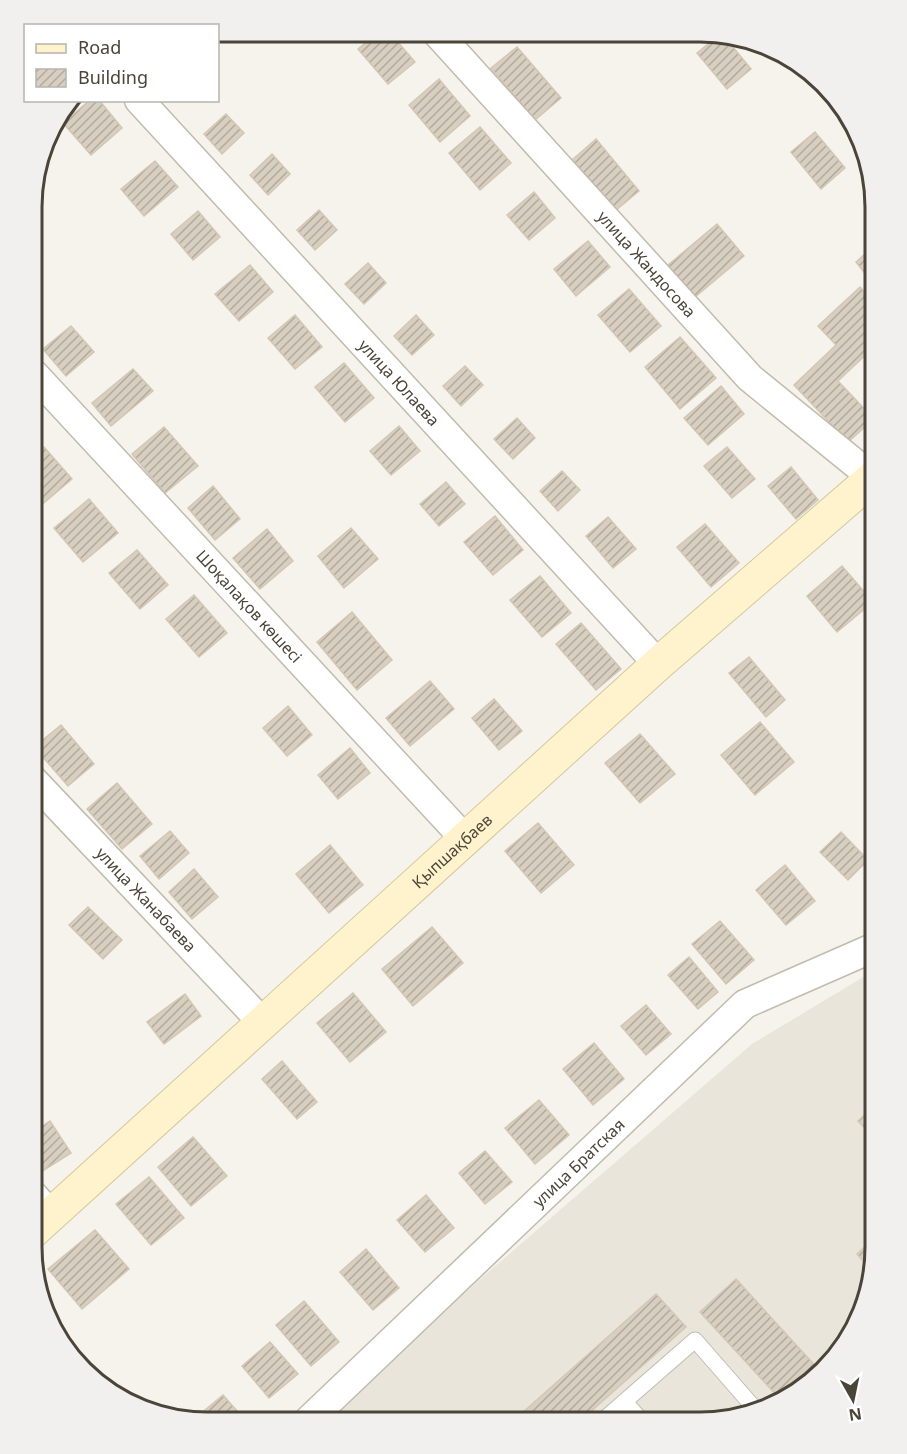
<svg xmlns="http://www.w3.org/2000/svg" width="907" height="1454" viewBox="0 0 907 1454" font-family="'Noto Sans',sans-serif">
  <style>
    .residential { fill: #eae5da }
    .building { fill: url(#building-hatch); stroke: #d3c7b4; stroke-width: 1.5 }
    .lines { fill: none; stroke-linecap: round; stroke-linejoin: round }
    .lane-casing { stroke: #c2bbae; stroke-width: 17 }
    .street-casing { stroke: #c2bbae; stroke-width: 31 }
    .secondary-casing { stroke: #d6c79b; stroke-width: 35 }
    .lane { stroke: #fff; stroke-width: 15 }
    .street { stroke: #fff; stroke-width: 28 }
    .secondary { stroke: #fff3cd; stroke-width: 33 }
    .labels { text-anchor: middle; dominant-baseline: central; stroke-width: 5; stroke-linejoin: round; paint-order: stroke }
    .street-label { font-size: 16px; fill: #4b4439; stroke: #fff }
    .rim { fill: none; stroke: #4b4439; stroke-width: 3 }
  </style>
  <defs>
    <pattern id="building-hatch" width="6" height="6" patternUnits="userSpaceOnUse" patternTransform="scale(1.5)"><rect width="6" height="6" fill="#d8cfc1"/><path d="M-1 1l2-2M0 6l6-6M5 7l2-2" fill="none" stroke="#b1aa9e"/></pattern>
  </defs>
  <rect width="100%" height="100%" fill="#f6f3ec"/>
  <path class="residential" d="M875 970V1259L840 1354 767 1409 701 1422 316 1421 752 1044Z"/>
  <path class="building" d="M377 33H390L415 62 388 84 358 49Z
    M719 35H723L751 69 727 89 697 53Z
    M517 47 561 98 535 120 491 68Z
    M439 79 470 116 440 142 409 105Z
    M90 100H99L122 128 91 155 63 123Z
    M226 114 244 133 222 154 204 134Z
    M480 127 511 163 480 190 449 153Z
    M815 132 845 168 821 189 791 152Z
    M596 139 639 191 615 211 572 160Z
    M272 154 290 174 268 195 250 175Z
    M155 161 178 187 144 216 121 189Z
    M534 192 555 218 529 240 507 215Z
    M319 210 337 230 315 250 297 230Z
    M198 211 220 237 193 260 171 234Z
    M717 224 744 256 695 297 668 265Z
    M588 241 610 267 576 296 554 269Z
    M875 245V286L856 262Z
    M368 263 386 283 364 304 345 284Z
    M250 265 273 292 239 321 215 294Z
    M860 287 875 304V346L838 381 874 419 848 442 794 385 836 345 818 326Z
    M629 289 661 326 630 352 598 315Z
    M295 315 322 347 295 369 268 338Z
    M416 315 434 335 412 355 394 336Z
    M71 326 94 352 66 376 43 349Z
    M680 337 716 378 680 409 645 367Z
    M344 363 374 398 345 422 315 387Z
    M465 366 483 385 461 406 443 386Z
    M133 369 153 391 111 426 92 403Z
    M721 386 744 414 708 445 684 418Z
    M517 418 535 438 513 459 494 439Z
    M399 426 420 451 391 475 370 451Z
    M164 427 198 466 165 493 132 454Z
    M44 447 72 479 38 508 33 501V457Z
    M727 447 755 479 732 498 704 466Z
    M791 467 818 500 796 519 768 486Z
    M562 471 580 490 558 511 540 491Z
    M446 482 465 504 439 526 420 504Z
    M213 486 240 519 215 540 188 508Z
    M89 499 118 533 83 562 54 528Z
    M495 516 523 550 493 575 464 542Z
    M608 517 636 549 613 568 586 536Z
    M705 524 739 563 711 587 677 547Z
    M351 528 378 559 344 588 318 556Z
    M267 529 293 561 260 589 233 558Z
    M137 550 168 585 140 609 109 573Z
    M842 566 873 602 837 632 807 596Z
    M540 576 571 613 542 637 510 600Z
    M194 595 227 633 199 657 166 619Z
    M352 612 392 660 357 690 317 642Z
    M581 623 621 669 596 690 556 644Z
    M749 657 785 700 766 717 729 673Z
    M430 681 454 709 410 746 386 718Z
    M494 699 522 731 499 750 472 718Z
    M288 706 312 735 287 756 263 728Z
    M760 722 794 762 755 795 721 755Z
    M61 725 94 764 68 786 34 747Z
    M640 734 675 774 640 803 605 763Z
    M350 748 370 773 338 799 318 775Z
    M117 783 152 824 122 849 87 809Z
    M538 823 574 865 541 893 505 851Z
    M170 831 189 853 159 879 140 856Z
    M841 832 868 860 848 880 820 852Z
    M330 845 363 885 329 913 296 874Z
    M785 865 815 901 786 925 756 890Z
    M194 869 218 897 192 919 169 892Z
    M88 907 122 940 103 959 69 925Z
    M720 921 754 960 726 984 692 944Z
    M432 927 463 963 413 1006 382 969Z
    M689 957 718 992 698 1009 668 975Z
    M353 993 386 1032 350 1062 317 1023Z
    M185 994 201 1016 164 1044 147 1022Z
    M646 1005 671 1034 646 1055 621 1026Z
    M594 1043 624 1079 593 1105 563 1069Z
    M282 1061 317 1102 297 1119 262 1079Z
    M539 1100 569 1135 535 1164 505 1128Z
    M875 1105V1139L858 1121Z
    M50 1121 71 1153 41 1172 32 1158V1133Z
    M193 1137 227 1176 191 1206 158 1167Z
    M485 1151 512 1182 485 1204 459 1173Z
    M149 1177 184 1218 151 1245 116 1204Z
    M426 1195 454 1228 425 1252 397 1220Z
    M95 1230 129 1269 82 1309 48 1269Z
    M875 1237V1259L871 1270 857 1254Z
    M366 1249 399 1288 373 1310 340 1272Z
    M736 1279 819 1370 780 1399 700 1312Z
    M656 1294 686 1327 579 1422H512Z
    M304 1301 339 1342 311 1366 276 1325Z
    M270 1342 298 1374 269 1398 242 1366Z
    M223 1395 246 1421H192Z"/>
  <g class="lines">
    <defs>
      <path id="lane" d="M625 1402 643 1422
        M601 1422 695 1340 757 1411"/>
      <g id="street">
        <path id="s1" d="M437 33 750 378 873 478"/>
        <path id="s2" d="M139 100 658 664"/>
        <path id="s3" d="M33 373 465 839"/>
        <path id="s4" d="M32 779 262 1022"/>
        <path d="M32 1194 51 1215"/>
        <path id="s5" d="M308 1421 745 1004 875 947"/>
      </g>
      <g id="secondary">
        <path id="s6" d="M32 1232 658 664 875 476"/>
      </g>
    </defs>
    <use href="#lane" class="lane-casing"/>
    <use href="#street" class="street-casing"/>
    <use href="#secondary" class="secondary-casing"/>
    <use href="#lane" class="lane"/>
    <use href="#street" class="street"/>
    <use href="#secondary" class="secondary"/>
  </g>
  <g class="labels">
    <g class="street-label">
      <text stroke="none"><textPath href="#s1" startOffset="312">улица Жандосова</textPath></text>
      <text stroke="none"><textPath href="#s2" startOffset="384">улица Юлаева</textPath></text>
      <text stroke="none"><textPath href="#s3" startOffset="318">Шоқалақов көшесі</textPath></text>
      <text stroke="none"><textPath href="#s6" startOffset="567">Қыпшақбаев</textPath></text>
      <text stroke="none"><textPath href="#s4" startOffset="166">улица Жанабаева</textPath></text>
      <text stroke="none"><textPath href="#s5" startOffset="374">улица Братская</textPath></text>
    </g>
  </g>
  <path d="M0 0H907V1454H0ZM207 42H700A165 165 0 0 1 865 207V1247A165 165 0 0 1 700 1412H207A165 165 0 0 1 42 1247V207A165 165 0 0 1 207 42Z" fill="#f1f0ef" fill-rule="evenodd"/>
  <path class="rim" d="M207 42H700A165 165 0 0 1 865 207V1247A165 165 0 0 1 700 1412H207A165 165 0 0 1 42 1247V207A165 165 0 0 1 207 42Z"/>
  <rect x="24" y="24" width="195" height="78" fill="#ffffff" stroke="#b7b4b0" stroke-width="1.5"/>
  <rect x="36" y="44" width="30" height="9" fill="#fff3cd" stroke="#b7b4b0" stroke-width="1.5"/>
  <text x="78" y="54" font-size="18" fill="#4b4439">Road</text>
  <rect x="36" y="69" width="30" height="18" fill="url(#building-hatch)" stroke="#b7b4b0" stroke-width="1.5"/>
  <text x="78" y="84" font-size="18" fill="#4b4439">Building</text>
  <g transform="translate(853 1400) rotate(171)" stroke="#ffffff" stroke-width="4.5" paint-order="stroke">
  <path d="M0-4.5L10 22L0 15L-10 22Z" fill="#4b4439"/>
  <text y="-9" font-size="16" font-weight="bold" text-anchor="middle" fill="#4b4439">N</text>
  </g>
</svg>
